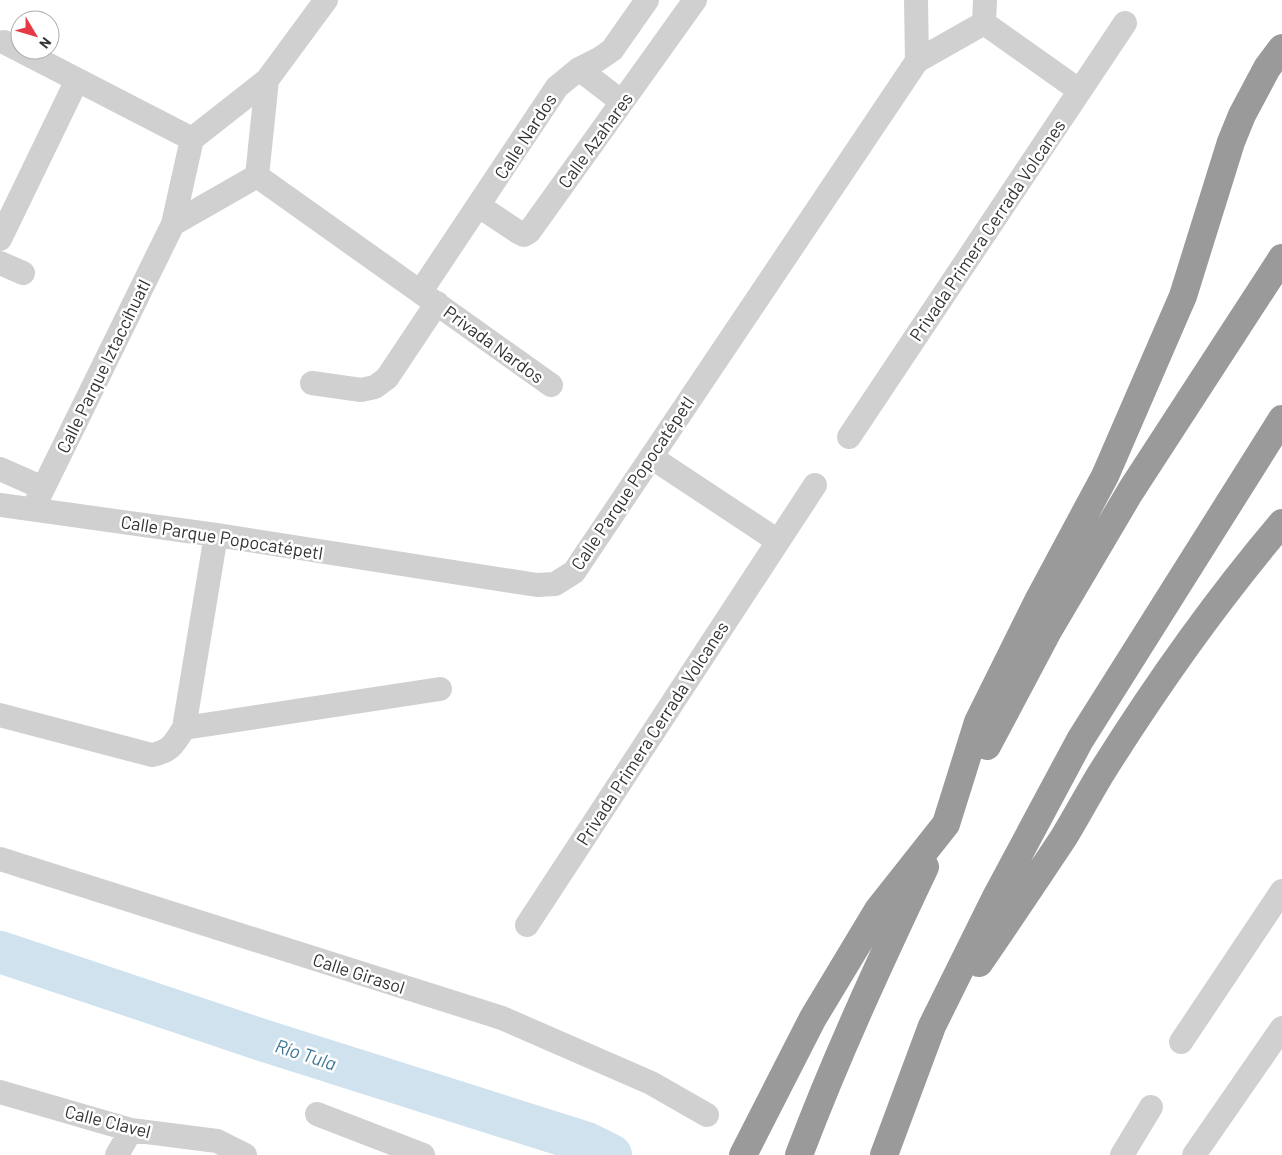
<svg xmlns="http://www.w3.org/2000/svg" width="1282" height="1155" viewBox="0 0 1282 1155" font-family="Barlow,sans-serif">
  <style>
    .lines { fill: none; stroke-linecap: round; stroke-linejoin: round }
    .river { stroke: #cfe2ee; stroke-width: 42 }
    .minor { stroke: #d0d0d0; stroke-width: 24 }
    .motorway { stroke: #9a9a9a; stroke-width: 28 }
    .labels { text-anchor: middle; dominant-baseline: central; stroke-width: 5; stroke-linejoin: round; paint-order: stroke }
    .street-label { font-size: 18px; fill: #333; stroke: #fff }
    .water-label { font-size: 19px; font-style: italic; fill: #3f7597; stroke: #fff }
  </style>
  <rect width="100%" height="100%" fill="#fff"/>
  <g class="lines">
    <path class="river" d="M0 952 262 1040 587 1143 611 1155"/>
    <path class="minor" d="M916 0 917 61
      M984 23 1080 91
      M4 42 192 139
      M579 69 622 102
      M257 176 551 385
      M479 206 518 232 524 235 529 232 695 0
      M173 224 257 176 267 80
      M0 239 77 80
      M0 263 23 273
      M421 291 557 87 579 69 599 59 612 50 647 0
      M312 383 361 390 375 387 387 378 437 303
      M849 437 1125 23
      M651 457 778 541
      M0 469 43 488
      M0 505 216 535 537 585 555 584 574 572 917 61 984 23 985 0
      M33 509 173 224 192 139 267 80 326 0
      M0 715 152 755C171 751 174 744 184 728L440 689
      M184 728 216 535
      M0 859 502 1018 651 1083 707 1115
      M527 925 815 485
      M1181 1042 1282 891
      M0 1092 131 1130 217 1141 245 1155
      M317 1114 423 1155
      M117 1155 131 1130
      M1122 1155 1151 1107
      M1194 1155 1282 1028"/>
    <path class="motorway" d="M987 746 1048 631 1130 492 1282 258
      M979 963C1008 921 1036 879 1064 837 1076 817 1088 795 1100 775 1155 687 1215 602 1282 523
      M743 1155 813 1018 878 910 946 824 978 722 1039 599 1105 476 1183 296 1231 142 1242 115 1267 68 1282 48
      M799 1155C836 1057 880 962 925 867
      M884 1155 932 1026 997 895 1080 740 1282 419"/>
  </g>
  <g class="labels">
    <g class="street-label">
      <text transform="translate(525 136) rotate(-57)">Calle Nardos</text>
      <text transform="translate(595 140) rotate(-54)">Calle Azahares</text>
      <text transform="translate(987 230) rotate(-56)">Privada Primera Cerrada Volcanes</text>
      <text transform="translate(494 344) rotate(36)">Privada Nardos</text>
      <text transform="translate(103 366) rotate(-64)">Calle Parque Iztaccíhuatl</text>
      <text transform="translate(632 483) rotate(-56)">Calle Parque Popocatépetl</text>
      <text transform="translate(222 537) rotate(9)">Calle Parque Popocatépetl</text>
      <text transform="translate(652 733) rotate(-57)">Privada Primera Cerrada Volcanes</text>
      <text transform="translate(359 973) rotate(18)">Calle Girasol</text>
      <text transform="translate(108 1121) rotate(14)">Calle Clavel</text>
    </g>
    <g class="water-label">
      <text transform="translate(306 1054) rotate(18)">Río Tula</text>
    </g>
  </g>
  <g transform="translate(35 35) rotate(128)"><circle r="24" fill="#ffffff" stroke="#adadad"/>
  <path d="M0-4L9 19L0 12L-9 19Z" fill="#e63946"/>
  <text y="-8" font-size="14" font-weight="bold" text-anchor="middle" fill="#333333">N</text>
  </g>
</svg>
